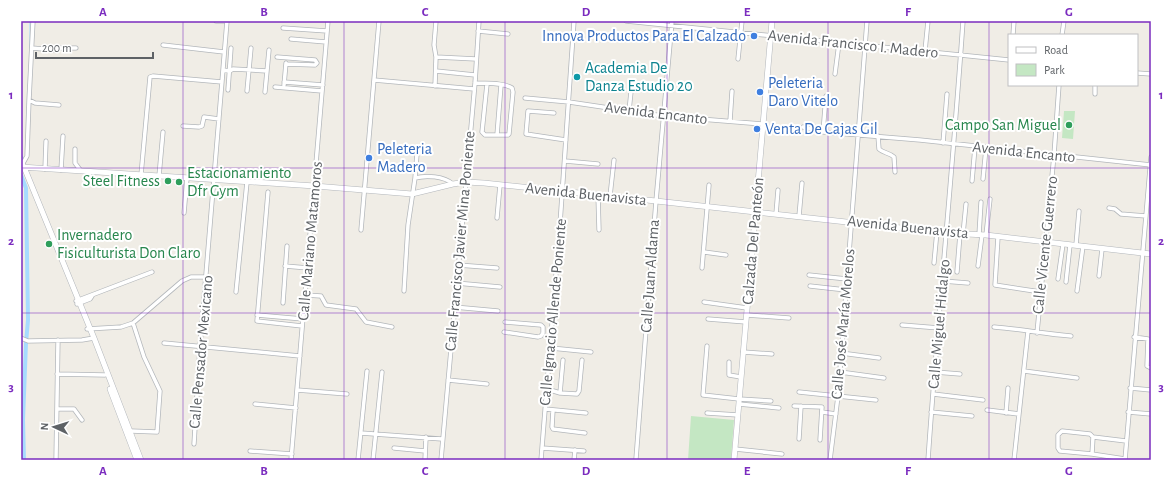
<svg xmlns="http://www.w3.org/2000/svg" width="1172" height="481" viewBox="0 0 1172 481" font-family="'Alegreya Sans',sans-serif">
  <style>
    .green { fill: #c4e7c3 }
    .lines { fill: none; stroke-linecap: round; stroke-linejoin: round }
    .stream { stroke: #a7dbff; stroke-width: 1 }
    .canal { stroke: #a7dbff; stroke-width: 4 }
    .minor-casing { stroke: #b3b7bb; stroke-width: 5 }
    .secondary-casing { stroke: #b2b6bb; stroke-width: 6 }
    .minor { stroke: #fff; stroke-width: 3.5 }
    .secondary { stroke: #fff; stroke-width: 5 }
    .grid { fill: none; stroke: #7b2cbf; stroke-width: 1; stroke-opacity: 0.55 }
    .shop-dot { fill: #3f7fe0; stroke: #fff; stroke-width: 1.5 }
    .culture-dot { fill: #0f9aa8; stroke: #fff; stroke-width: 1.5 }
    .leisure-dot { fill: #2e9e5b; stroke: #fff; stroke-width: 1.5 }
    .labels { text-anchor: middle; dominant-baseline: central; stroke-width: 4; stroke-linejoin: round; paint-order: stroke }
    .shop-label { font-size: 16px; fill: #366cbe; stroke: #fff; text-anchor: start }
    .street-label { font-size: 16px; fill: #5e6266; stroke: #fff }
    .culture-label { font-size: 16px; fill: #0d838f; stroke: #fff; text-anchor: start }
    .leisure-label { font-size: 16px; fill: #27864d; stroke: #fff; text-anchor: end }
    .neatline { fill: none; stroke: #7b2cbf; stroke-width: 1.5 }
    .grid-label { font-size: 13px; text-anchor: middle; font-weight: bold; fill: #7b2cbf }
  </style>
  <rect width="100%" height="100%" fill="#f0ede6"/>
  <path class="green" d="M1064 111H1075L1073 139 1062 138Z
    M691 416 734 420 731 460H688Z"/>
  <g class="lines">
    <path class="stream" d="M30 48V21
      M21 152 23 159"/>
    <path class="canal" d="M21 175 26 188 28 320 26 343 23 420 24 460"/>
    <defs>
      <path id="minor" d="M33 21 29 100 35 103 59 105
        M216 21H227
        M436 21 434 45 436 57
        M626 21 1009 60
        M283 28 327 31
        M478 31 508 34
        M1013 35 1014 21
        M1062 35 1064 21
        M291 39 326 42
        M163 45 224 52
        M32 48 54 50 61 48H76
        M925 51 928 21
        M277 57 315 60 317 63 315 65 286 64
        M738 59 742 21
        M223 70 230 71 233 69 267 71
        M436 71 475 75
        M1137 73 1151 74
        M835 74 839 43
        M374 80 474 89
        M284 82 323 85
        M475 83C486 84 502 82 512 88L513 92 509 134 508 135H485L482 132 487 84
        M284 85 286 63
        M435 86 436 57 476 59
        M275 87 322 91
        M228 90 231 48
        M247 91 251 48
        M265 92 269 50
        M1095 94V85
        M525 98 569 102 663 116 762 124
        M629 111 632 82
        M554 113 528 111 526 134 566 140
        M730 121 732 91
        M183 126 199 127 202 126 204 117 219 119
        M803 127 823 132 920 140 1151 165
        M823 132 826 96
        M497 135 501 85
        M878 136 879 149C883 153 890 153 894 157L895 172
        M943 143 947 94
        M75 149V163L81 171
        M565 161 598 164
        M22 165 27 156 29 100
        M45 169 46 141
        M61 170 63 136
        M141 175 150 77 153 76 222 82
        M159 176 163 132
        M415 178 417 154
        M983 179 986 148
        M972 181 975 147
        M268 192 257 321 302 326
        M598 195 599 230
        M610 196 614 160
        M1109 208 1115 209 1121 214 1146 216
        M184 213 187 178
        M776 214 778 190
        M799 216 802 183
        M497 218 500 185
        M361 230 379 21
        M963 234 966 204
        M979 235 981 202
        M986 235 990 199
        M998 237 995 285 1041 292
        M1076 245 1079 211
        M704 252 726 255
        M934 263 937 231
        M458 265 497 268
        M285 266 308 268
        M978 266 982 235
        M702 268 709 185
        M957 272 960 234
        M809 275 847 279
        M1099 276 1102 249
        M1058 279 1063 244
        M943 281 968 283
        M1066 282 1070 245
        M456 283 500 287
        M810 286 846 290
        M404 291 408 225 415 178C426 175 444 176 453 184
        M1077 291 1083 246
        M236 292 247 182
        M306 295 321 296 326 305 356 309 366 322 392 327
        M76 301 152 272
        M704 302 747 308
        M283 303 287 246
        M77 304 90 299 92 296
        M454 307 498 311
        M257 315 303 319
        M747 315 789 318
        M708 319 746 322
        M902 325 939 328
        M994 327C1020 329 1045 334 1071 336
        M87 329 121 327 133 323 182 281 191 277H206
        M504 332 538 337 541 336 543 333V327L541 325 505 322
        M1037 333 1054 155 1059 85
        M1134 337 1148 339 1147 366 1151 368
        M21 338 28 341 82 340 94 338
        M164 343 300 356
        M707 346 703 395 739 399 771 401
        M551 348 591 352
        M743 352 772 354
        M841 353 879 358
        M729 362V375L741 377
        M1024 371 1077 378
        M840 372 884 378
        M935 372 960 374
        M57 374 105 375
        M448 380 487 384
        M1130 388 1151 390
        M547 389 560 393 577 394 579 391 582 360
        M297 390 347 394
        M799 392 876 400
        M560 393 563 360
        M933 394 983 400
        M255 404 296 408
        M739 404 779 408
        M794 406 822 407 820 440
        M57 409H74L82 420
        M545 409 586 413
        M553 410 552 427 553 429 585 433
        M987 410 1019 414
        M822 412 836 414
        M931 412 972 416
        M1128 412 1151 414
        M707 413 738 415
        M1006 413 1008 388
        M131 431 157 432 160 391 144 357 133 323
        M361 433 442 439
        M799 439 801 406
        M194 444 200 346 227 21
        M394 448 425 451
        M542 448 584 451
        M735 449 782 454
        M250 451 292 454
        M1092 454 1093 437
        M636 459 656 201 672 21
        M1125 459 1092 454 1060 451 1058 448V435L1062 431 1090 434 1093 437 1126 441
        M56 460 58 340
        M291 460 328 21
        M358 460 367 371
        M373 460 382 372
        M425 460 426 437
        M441 460 475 83 479 21
        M541 460 560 224 574 21
        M574 460 575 450
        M830 460 838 396 867 21
        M928 460C938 314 953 167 963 21
        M1014 460 1028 331
        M1125 460 1151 157"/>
      <path id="secondary" d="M21 162 24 167 94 338 141 460
        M21 167 315 186 412 194 453 184 466 182 484 183 656 201 947 233 986 235 1151 254
        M110 389 137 460
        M734 460 772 21"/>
    </defs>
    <use href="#minor" class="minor-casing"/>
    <use href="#secondary" class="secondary-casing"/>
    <use href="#minor" class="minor"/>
    <use href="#secondary" class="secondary"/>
  </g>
  <path class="grid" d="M183 21V460M344 21V460M505 21V460M667 21V460M828 21V460M989 21V460M21 168H1151M21 313H1151"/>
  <g class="shop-dot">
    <circle cx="754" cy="36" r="4"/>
    <circle cx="760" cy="92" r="4"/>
    <circle cx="757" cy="129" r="4"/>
    <circle cx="369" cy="158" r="4"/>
  </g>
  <circle class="culture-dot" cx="577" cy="77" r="4"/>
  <g class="leisure-dot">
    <circle cx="1069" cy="125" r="4"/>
    <circle cx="168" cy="181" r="4"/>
    <circle cx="179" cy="182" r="4"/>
    <circle cx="49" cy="244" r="4"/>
  </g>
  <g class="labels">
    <g class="shop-label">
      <text x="746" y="36" text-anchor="end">Innova Productos Para El Calzado</text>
      <text x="768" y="83">Peleteria<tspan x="768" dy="18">Daro Vitelo</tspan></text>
      <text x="765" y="129">Venta De Cajas Gil</text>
      <text x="377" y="149">Peleteria<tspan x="377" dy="18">Madero</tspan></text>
    </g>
    <g class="street-label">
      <text transform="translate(853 44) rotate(6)">Avenida Francisco I. Madero</text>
      <text transform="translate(656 113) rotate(7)">Avenida Encanto</text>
      <text transform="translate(1024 152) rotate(6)">Avenida Encanto</text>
      <text transform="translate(586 194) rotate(6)">Avenida Buenavista</text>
      <text transform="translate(908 227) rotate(6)">Avenida Buenavista</text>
      <text transform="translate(310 241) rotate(-85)">Calle Mariano Matamoros</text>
      <text transform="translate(460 241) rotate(-85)">Calle Francisco Javier Mina Poniente</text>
      <text transform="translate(753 241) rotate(-85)">Calzada Del Panteón</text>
      <text transform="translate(1045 245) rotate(-84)">Calle Vicente Guerrero</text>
      <text transform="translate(650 276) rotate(-86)">Calle Juan Aldama</text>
      <text transform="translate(553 312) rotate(-85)">Calle Ignacio Allende Poniente</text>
      <text transform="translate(843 324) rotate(-85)">Calle José María Morelos</text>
      <text transform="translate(939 324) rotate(-85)">Calle Miguel Hidalgo</text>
      <text transform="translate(201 352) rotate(-85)">Calle Pensador Mexicano</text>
    </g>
    <g class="culture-label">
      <text x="585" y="68">Academia De<tspan x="585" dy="18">Danza Estudio 20</tspan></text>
    </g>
    <g class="leisure-label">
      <text x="1061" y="125">Campo San Miguel</text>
      <text x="187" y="173" text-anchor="start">Estacionamiento<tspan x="187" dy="18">Dfr Gym</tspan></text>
      <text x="160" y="181">Steel Fitness</text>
      <text x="57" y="235" text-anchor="start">Invernadero<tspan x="57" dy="18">Fisiculturista Don Claro</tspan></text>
    </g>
  </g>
  <rect width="1172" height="481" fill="none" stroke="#ffffff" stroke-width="44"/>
  <rect x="1008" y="34" width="130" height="52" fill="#ffffff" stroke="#bfc0c2"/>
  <rect x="1016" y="47" width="20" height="6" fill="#ffffff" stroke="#bfc0c2"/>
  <text x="1044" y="54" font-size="12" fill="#5e6266">Road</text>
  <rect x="1016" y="64" width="20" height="12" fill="#c4e7c3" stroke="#bfc0c2"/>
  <text x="1044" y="74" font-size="12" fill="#5e6266">Park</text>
  <g transform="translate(54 427) rotate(274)" stroke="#ffffff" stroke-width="3" paint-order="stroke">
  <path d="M0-3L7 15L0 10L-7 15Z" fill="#5e6266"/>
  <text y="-6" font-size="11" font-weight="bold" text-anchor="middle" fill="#5e6266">N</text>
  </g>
  <path d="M36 52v6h117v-6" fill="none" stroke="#5e6266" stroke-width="2"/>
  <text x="42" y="52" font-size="12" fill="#5e6266" stroke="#ffffff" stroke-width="3" paint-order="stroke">200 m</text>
  <rect x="22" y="22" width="1128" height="437" class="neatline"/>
  <g class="grid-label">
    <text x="103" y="16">A</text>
    <text x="264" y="16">B</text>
    <text x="425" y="16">C</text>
    <text x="586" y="16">D</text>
    <text x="747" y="16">E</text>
    <text x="908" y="16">F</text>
    <text x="1069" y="16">G</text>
    <text x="11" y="99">1</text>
    <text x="1161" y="99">1</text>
    <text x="11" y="245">2</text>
    <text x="1161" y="245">2</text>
    <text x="11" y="391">3</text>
    <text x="1161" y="391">3</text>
    <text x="103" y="475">A</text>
    <text x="264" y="475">B</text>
    <text x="425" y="475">C</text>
    <text x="586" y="475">D</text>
    <text x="747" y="475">E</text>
    <text x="908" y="475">F</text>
    <text x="1069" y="475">G</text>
  </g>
</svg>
